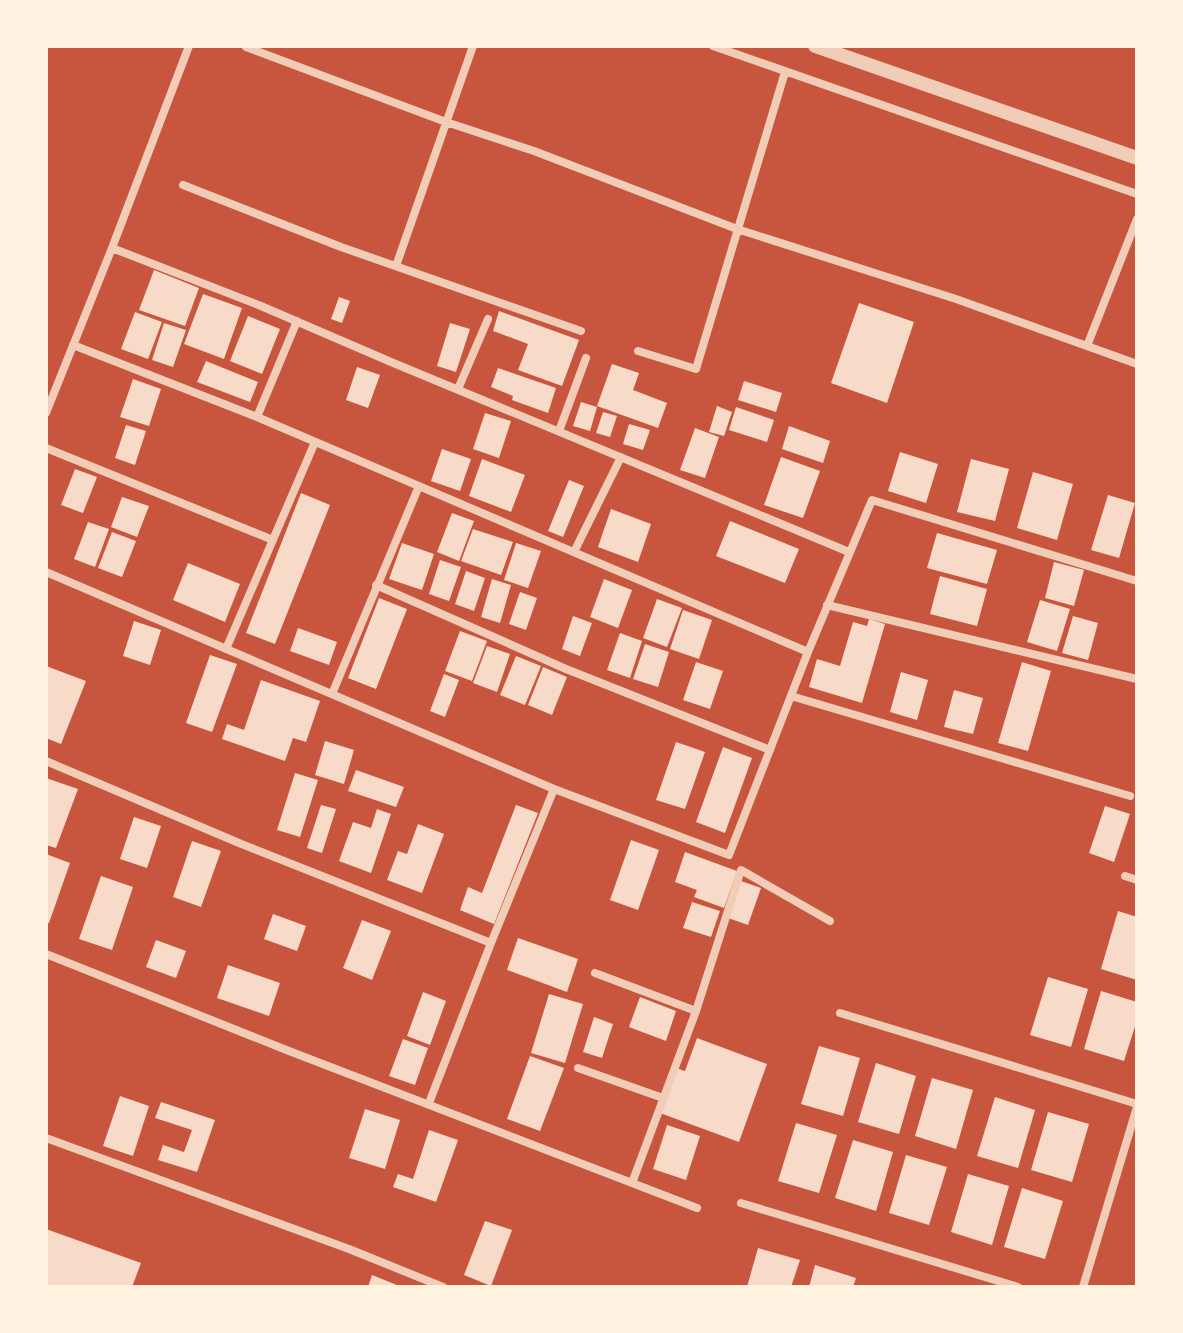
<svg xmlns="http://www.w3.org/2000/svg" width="1183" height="1333" viewBox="0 0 1183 1333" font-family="Lora,serif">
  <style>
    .building { fill: #f7dbc8 }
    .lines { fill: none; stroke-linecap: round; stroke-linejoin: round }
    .minor { stroke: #f1ccb7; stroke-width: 8 }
    .tertiary { stroke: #f1ccb7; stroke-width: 14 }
  </style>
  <rect width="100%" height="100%" fill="#c8553d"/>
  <path class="building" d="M154 270 199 288 185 326 139 310Z
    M203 294 242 308 224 359 184 344Z
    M339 297 350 301 342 323 331 319Z
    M859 303 914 322 887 403 831 383Z
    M499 311 579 340 562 386 518 370 528 344 493 331Z
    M135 312 162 322 148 359 121 349Z
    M248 316 280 329 262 374 230 361Z
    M164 323 186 330 173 367 152 360Z
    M450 323 470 329 456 372 437 366Z
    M206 361 258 382 250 402 197 382Z
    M612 364 639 373 633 390 667 403 658 428 597 406Z
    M357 367 380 375 368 408 346 400Z
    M498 368 556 388 548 413 512 400 513 396 491 387Z
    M133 379 161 389 149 426 120 417Z
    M744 381 782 393 776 412 738 400Z
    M581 402 597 407 590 431 573 426Z
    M717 406 732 412 724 436 709 432Z
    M736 407 774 420 767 442 729 430Z
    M603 412 617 416 610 437 596 433Z
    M485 413 511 421 499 458 473 449Z
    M629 424 650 430 643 450 623 444Z
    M126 425 146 431 135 465 115 458Z
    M789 426 830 441 823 463 782 449Z
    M695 428 719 437 705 478 680 470Z
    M442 449 471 459 460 491 431 481Z
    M900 452 938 464 926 503 888 491Z
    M781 457 820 471 803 518 764 505Z
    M482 459 525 475 511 512 469 496Z
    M971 459 1009 469 995 521 957 512Z
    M75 469 97 477 83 513 61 505Z
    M1033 472 1073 484 1057 540 1017 528Z
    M569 480 584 486 563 537 548 531Z
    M301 493 330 505 275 644 246 633Z
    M1108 495 1135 503 1119 558 1091 550Z
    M122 497 149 506 137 537 111 527Z
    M611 509 651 524 638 562 598 547Z
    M452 513 474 521 459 561 437 552Z
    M730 521 799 549 785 583 716 556Z
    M88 522 109 529 95 567 74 559Z
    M473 529 513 542 501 575 461 561Z
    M112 532 136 541 122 577 98 568Z
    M937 533 997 550 987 584 927 568Z
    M402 543 434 554 422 590 389 579Z
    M516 543 541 551 528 588 504 580Z
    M440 560 461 567 449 601 429 594Z
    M1054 562 1084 570 1074 606 1045 598Z
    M188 563 240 584 225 622 173 600Z
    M466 571 485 578 474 611 455 604Z
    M940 576 987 589 977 626 930 614Z
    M492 579 511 585 500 623 481 617Z
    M604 579 632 590 618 628 590 617Z
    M520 592 537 598 526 630 509 624Z
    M379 598 407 609 376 689 348 678Z
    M657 599 682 608 667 647 643 638Z
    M1040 600 1070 609 1057 651 1027 642Z
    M683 610 712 620 699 659 670 649Z
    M573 616 592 623 580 656 562 649Z
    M1073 616 1098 623 1088 660 1062 653Z
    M869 619 885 624 862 703 809 687 817 659 840 666 853 622 867 626Z
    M134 621 161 630 150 665 123 656Z
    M298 628 337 642 329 665 290 651Z
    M460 631 487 641 472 681 445 671Z
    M620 633 642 641 630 678 607 670Z
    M645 644 669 652 658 687 633 679Z
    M487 646 510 654 497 692 473 683Z
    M210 655 237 664 212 732 186 723Z
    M516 656 541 666 525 705 500 695Z
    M696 662 723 671 710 709 683 700Z
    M1022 662 1051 671 1028 751 998 743Z
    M46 666 86 681 61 744 46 738Z
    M543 667 567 677 552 715 528 705Z
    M901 672 928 680 917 720 890 712Z
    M444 674 459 680 445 717 430 711Z
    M261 680 320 701 306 742 293 738 285 761 222 739 227 724 244 730Z
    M954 690 983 698 973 734 944 727Z
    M325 741 354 750 344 784 315 775Z
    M676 742 705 752 685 809 656 800Z
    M723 747 752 758 725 833 696 822Z
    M356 770 404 787 396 807 348 791Z
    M295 773 318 780 300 837 277 830Z
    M46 778 78 789 56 848 46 845Z
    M321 805 336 809 322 853 307 848Z
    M516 805 538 813 494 924 460 910 468 887 482 893Z
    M1105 806 1130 814 1114 862 1089 853Z
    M377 809 391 814 371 873 339 861 353 822 371 828Z
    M134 817 161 826 147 868 120 859Z
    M418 824 444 834 422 893 387 880 398 851 407 854Z
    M631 840 659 850 638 910 610 900Z
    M192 841 221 851 201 907 173 897Z
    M685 852 737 871 724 908 694 897 697 890 675 882Z
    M46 854 70 863 49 923 46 922Z
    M101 876 133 887 112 950 79 939Z
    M741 881 761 888 748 925 728 918Z
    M692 902 720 911 711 937 683 928Z
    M1118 911 1137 917V980L1101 969Z
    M273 914 306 926 297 951 264 939Z
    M362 920 391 931 372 980 343 968Z
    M518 938 578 959 567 992 507 970Z
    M156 940 186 951 176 978 146 967Z
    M228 965 280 983 269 1016 217 998Z
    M1048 977 1088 989 1071 1047 1030 1035Z
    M1101 991 1137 1002V1020L1124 1061 1084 1049Z
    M423 992 446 1001 430 1045 407 1036Z
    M549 994 583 1004 565 1063 531 1053Z
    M640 997 676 1011 666 1041 629 1027Z
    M594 1017 613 1024 602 1058 583 1052Z
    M697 1038 767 1064 739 1142 660 1113 676 1068 685 1071Z
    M403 1039 428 1048 415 1085 389 1076Z
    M819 1046 860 1058 843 1116 801 1104Z
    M530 1056 564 1068 540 1131 507 1119Z
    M876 1063 916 1076 899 1134 858 1122Z
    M932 1078 973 1090 956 1149 915 1136Z
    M120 1096 149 1106 133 1156 103 1146Z
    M995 1097 1035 1110 1018 1168 977 1156Z
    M161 1102 215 1120 197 1172 158 1160 163 1145 184 1152 192 1130 155 1118Z
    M365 1109 400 1120 385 1169 349 1158Z
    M1048 1112 1089 1124 1072 1182 1031 1170Z
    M796 1123 837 1135 819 1193 778 1181Z
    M667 1125 700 1136 686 1180 653 1169Z
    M429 1130 458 1140 436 1202 393 1187 398 1174 413 1179Z
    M853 1140 893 1152 876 1211 835 1198Z
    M906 1155 947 1167 929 1225 889 1213Z
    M968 1174 1009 1186 992 1245 951 1232Z
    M1022 1188 1063 1201 1045 1259 1004 1247Z
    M485 1221 512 1230 491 1286 464 1275Z
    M46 1229 141 1263 132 1287H46Z
    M758 1248 800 1260 791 1287H747Z
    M815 1265 856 1278 853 1287H809Z
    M372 1275 402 1287H368Z"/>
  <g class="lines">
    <path class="minor" d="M713 46 1137 194
      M246 47 446 122 534 151 737 229 956 299 1137 364
      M183 185 341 247 581 331
      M112 248 261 306 391 362 849 552
      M396 266 473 46
      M73 345 257 417 808 652
      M1087 346 1137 219
      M638 351 696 369 785 72
      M458 389 488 319
      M46 413 112 248 189 46
      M257 417 297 321
      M559 431 586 358
      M46 448 273 540
      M574 552 621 457
      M46 572 554 789 491 943
      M376 585 566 669 770 750
      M827 605 1137 679
      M226 649 315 442
      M332 694 419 486
      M791 696 1130 796
      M46 761 239 843 491 943 429 1103
      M554 789 729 855 808 652 872 500 1137 581
      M1125 876 1137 880
      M46 954 289 1051 697 1208
      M595 973 696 1011
      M840 1013 1137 1104
      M578 1068 663 1098
      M46 1138 349 1249 443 1287
      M632 1183 696 1011 741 870 830 921
      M741 1203 1018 1287
      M1083 1287 1137 1107"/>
    <path class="tertiary" d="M815 46 1137 158"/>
  </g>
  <rect width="1183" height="1333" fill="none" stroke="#fff3e0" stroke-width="96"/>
</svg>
